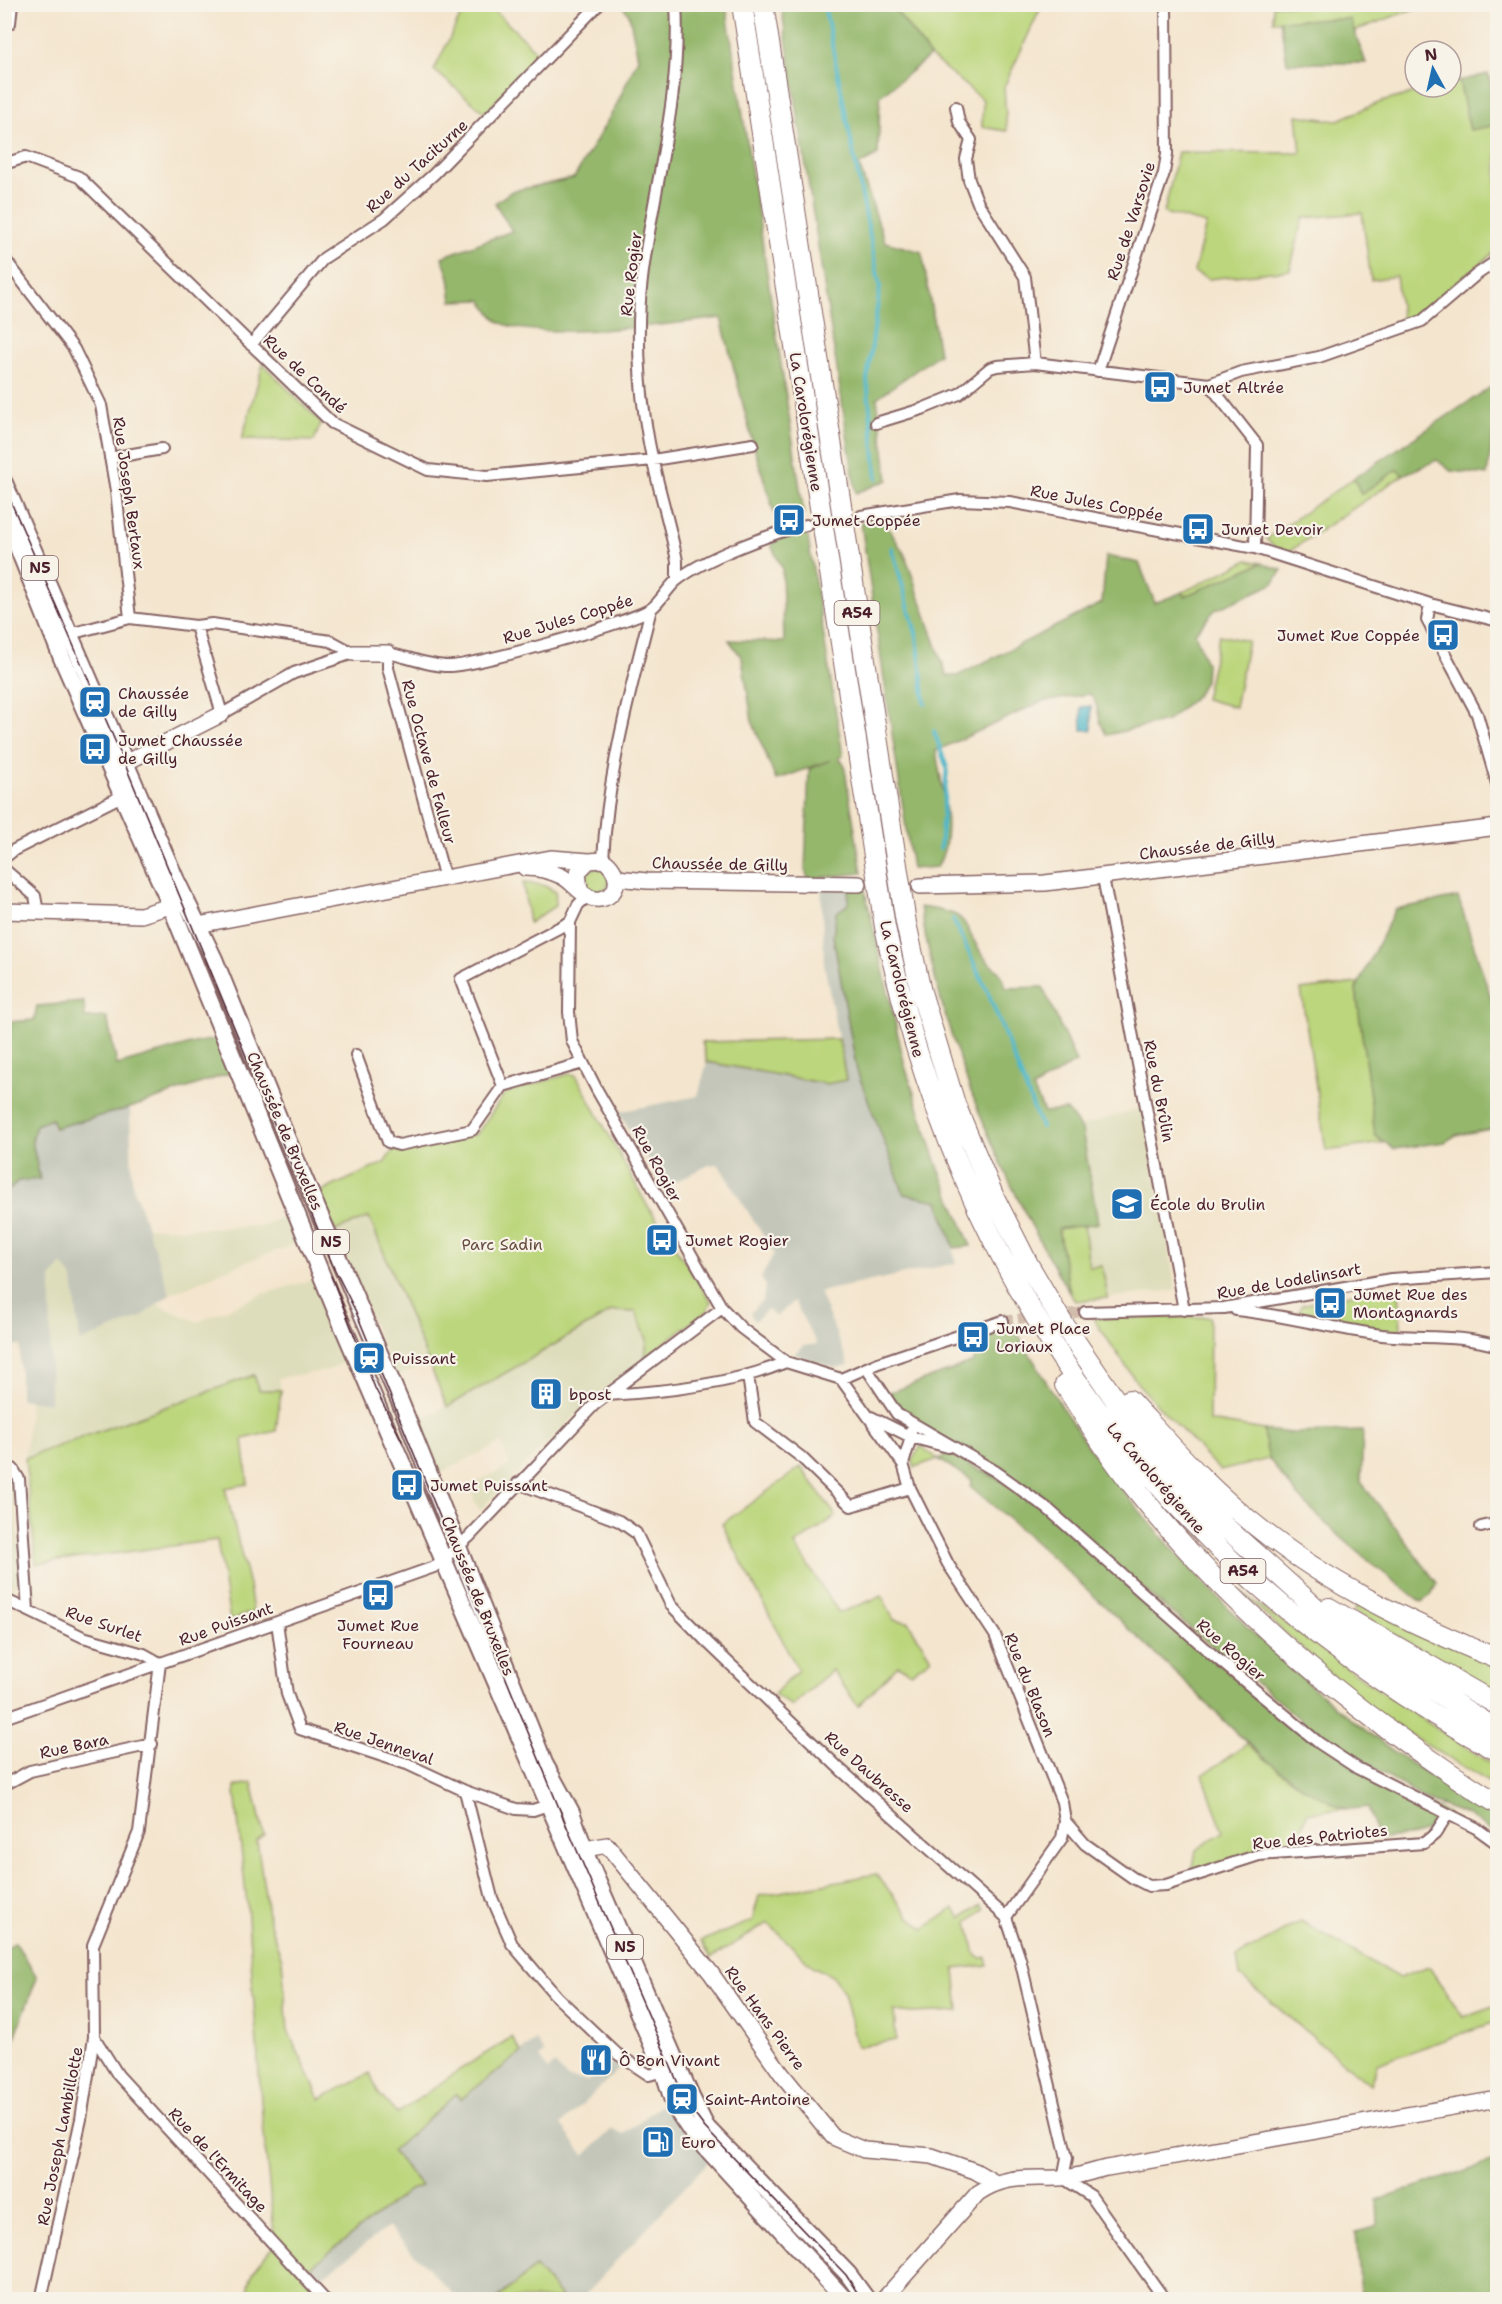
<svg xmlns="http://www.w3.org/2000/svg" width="1502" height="2304" viewBox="0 0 1502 2304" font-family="'Shantell Sans',sans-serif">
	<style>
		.built { fill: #deddbb }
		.industrial { fill: #c3c6b9 }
		.green { fill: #bbd67c; stroke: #827a54; stroke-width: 1.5 }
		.forest { fill: #94b76c; stroke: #6f6b4c; stroke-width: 1.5 }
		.water { fill: #4db7ca; stroke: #4c6b7a; stroke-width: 1.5 }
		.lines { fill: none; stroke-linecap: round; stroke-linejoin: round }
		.stream { stroke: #4db7ca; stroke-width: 4 }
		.street-tunnel { stroke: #d2bdad; stroke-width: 10; stroke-dasharray: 10 5; stroke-linecap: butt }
		.street-casing { stroke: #866464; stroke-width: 14 }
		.secondary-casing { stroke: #866464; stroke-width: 18 }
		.primary-casing { stroke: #866464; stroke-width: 20 }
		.highway-casing { stroke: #866464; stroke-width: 22 }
		.street { stroke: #fff; stroke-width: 10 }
		.secondary { stroke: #fff; stroke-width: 15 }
		.primary { stroke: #fff; stroke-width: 16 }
		.highway { stroke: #fff; stroke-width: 20 }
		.tram { stroke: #4a1f2b; stroke-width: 1.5 }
		.labels { text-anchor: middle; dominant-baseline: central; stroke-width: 4.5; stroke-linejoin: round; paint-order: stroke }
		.shield { fill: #f7f3e8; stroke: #7e5f64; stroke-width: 1.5 }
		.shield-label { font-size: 15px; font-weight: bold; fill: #4a1f2b }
		.street-label { font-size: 16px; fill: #4a1f2b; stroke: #f7f3e8 }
		.poi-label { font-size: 16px; fill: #4a1f2b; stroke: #f7f3e8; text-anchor: start }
		.park-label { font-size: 16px; fill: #664d3f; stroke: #f7f3e8 }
	</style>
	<rect width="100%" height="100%" fill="#f7f3e8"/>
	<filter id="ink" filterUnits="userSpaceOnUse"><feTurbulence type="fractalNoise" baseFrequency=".0167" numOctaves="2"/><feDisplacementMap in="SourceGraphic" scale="12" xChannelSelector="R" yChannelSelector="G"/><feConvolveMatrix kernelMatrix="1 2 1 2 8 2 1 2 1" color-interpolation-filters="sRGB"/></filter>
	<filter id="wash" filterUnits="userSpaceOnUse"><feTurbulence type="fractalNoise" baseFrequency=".008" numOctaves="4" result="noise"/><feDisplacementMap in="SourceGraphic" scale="24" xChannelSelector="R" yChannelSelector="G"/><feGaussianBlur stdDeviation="1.35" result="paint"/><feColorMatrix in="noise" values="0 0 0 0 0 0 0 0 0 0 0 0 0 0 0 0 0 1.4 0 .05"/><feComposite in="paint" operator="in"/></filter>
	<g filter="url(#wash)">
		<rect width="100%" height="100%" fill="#f4e5ce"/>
		<path class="built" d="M1143 1107 1176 1290 1108 1298 1102 1266 1090 1267 1084 1225 1097 1222 1081 1126Z
			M297 1210 308 1239 230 1268 170 1294 147 1227 184 1229 262 1226Z
			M368 1217 429 1364 395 1377 335 1231Z
			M62 1263 73 1279 80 1342 141 1317 156 1304 198 1322 260 1295 315 1279 348 1359 329 1370 278 1378 281 1390H258L253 1376 25 1458 30 1399 50 1403 51 1278Z
			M612 1311 636 1312 647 1340 645 1357 592 1399 480 1510 474 1501 472 1485 510 1465 501 1443 437 1474 414 1424Z
			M4 1472H9L12 1478 22 1578 6 1592Z"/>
		<path class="industrial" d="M821 883 849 884 857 1071 904 1194 938 1201 946 1217 956 1263 819 1292 849 1365 835 1368 794 1354 803 1346 817 1344 794 1302 775 1317 768 1309 755 1321 750 1313 762 1301 766 1286 761 1278 774 1253 718 1164 709 1165 665 1187 618 1112 698 1096 707 1062 827 1084 846 1080 824 964Z
			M130 1108 132 1184 170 1294 141 1317 80 1342 73 1279 62 1264 51 1278 50 1403 20 1399V1346H5V1131L53 1119 52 1129Z
			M536 2040 544 2053 539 2057 548 2070 555 2064 566 2078 588 2081 622 2057 627 2061 561 2125 584 2156 612 2129 623 2135 661 2105 711 2159 581 2299H563L535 2267 497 2299H458L388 2227 319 2279 308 2269 408 2191 421 2186 392 2152 455 2094 460 2098Z"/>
		<path class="green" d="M466 5H489L540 55 485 113 434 70Z
			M892 5H1042L1004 87 1007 131 982 127 983 100 930 56Z
			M1273 5H1424L1354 31 1349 19 1273 21Z
			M1459 81 1470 130 1497 125V251C1467 270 1436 313 1402 322L1396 276 1371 280 1362 213 1303 218 1290 270 1209 279 1194 272 1206 224 1164 213 1178 152 1301 153 1297 115 1336 121 1381 102 1437 87H1451V83Z
			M263 364 321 423 314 441 242 439Z
			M1398 469 1403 475 1284 555 1266 539 1354 478 1361 494Z
			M1248 560 1261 563 1185 596 1183 592Z
			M1219 635 1248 641 1235 707 1205 699Z
			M585 880a12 12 0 1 1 24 0a12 12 0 1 1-24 0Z
			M523 883 543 885 556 892 555 906 529 923Z
			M1358 983 1356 989 1375 1135 1383 1143 1326 1151 1301 990Z
			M839 1039 846 1080 827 1084 707 1062 702 1042Z
			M569 1074 576 1075 647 1205 711 1301 707 1311 645 1357 647 1340 636 1312 612 1311 447 1407 369 1217 335 1231 320 1192 384 1163 394 1149 477 1134 505 1093Z
			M1084 1225 1089 1267 1102 1266 1108 1298 1075 1301 1070 1294 1058 1228Z
			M1399 1288 1401 1331C1382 1331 1312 1323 1299 1312L1301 1305 1364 1291Z
			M1210 1317 1209 1421 1264 1430 1269 1459 1220 1471 1138 1384 1093 1318Z
			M254 1375 259 1390H281L276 1431 243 1439 248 1484 225 1488 249 1585 253 1612 230 1620 217 1540 36 1564 25 1458Z
			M921 1446 938 1459 915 1467 912 1460Z
			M801 1467 836 1516 795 1545 839 1613 882 1596 894 1620 908 1622 931 1658 911 1673 898 1665 858 1706 832 1670 792 1706 774 1694 798 1670 722 1524Z
			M1239 1591 1400 1705 1497 1767V1787L1375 1714Z
			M1360 1603 1497 1663V1694L1354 1611Z
			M1247 1744 1290 1779 1343 1809 1307 1813 1298 1841 1192 1873 1196 1850 1223 1832 1203 1775Z
			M252 1783 264 1835 257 1841 269 1921 282 1960 288 2031 320 2099 370 2073 379 2094 397 2114 459 2070 512 2037 521 2053 461 2099 456 2094 392 2151 421 2186 408 2191 308 2269 274 2233 262 2115 247 1905 235 1791V1786Z
			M876 1874 910 1917 924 1929 954 1908 961 1919 981 1905 984 1909 968 1922 975 1955 980 1958 986 1957 988 1965 955 1969 959 2011 912 2013 894 2011 896 2040 857 2047 844 1992 832 1976 812 1966 768 1923 711 1958 701 1941 752 1921 759 1896Z
			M1301 1921 1399 1978 1429 1967 1463 2017 1497 2005V2021L1377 2064 1370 2085 1240 1976 1237 1957Z
			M275 2245 326 2299H250C244 2277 261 2260 275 2245Z
			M535 2267 563 2299H497Z"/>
		<path class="forest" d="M621 5H726L804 514 776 519 753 444 721 318C680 323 529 343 498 321 492 316 486 306 481 300L452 301 449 277 442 257 512 231 495 203 512 191 574 178 615 108 638 58 629 14Z
			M781 5H892L930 56 880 96 878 155 859 165 885 242 922 252 939 354 877 398 888 480 856 493Z
			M1350 19 1366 63H1287L1280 20Z
			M1488 74 1497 104V125L1470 130 1459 81Z
			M1497 383V432L1493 436 1487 475 1451 471 1437 460 1403 475 1397 470 1361 494 1354 478Z
			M881 516 905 555 947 676H957L1102 603 1106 556 1139 563 1155 603 1183 592 1185 596 1261 563 1282 570 1273 584 1215 610 1195 633 1206 663 1205 681 1197 695 1167 721 1107 735C1096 722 1100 703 1090 694L1041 702 936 751C941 787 957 835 937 867L912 869 861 523Z
			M807 532 843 756 839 758 844 764 862 873 808 879 805 870 809 769 831 760 776 780 752 721 742 658 729 640 784 642 782 568 771 545 784 536Z
			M849 884 864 887 905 1066 937 1164 971 1246 954 1248 938 1201 904 1194 857 1071 833 936 836 913 848 904Z
			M1458 897 1497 1016V1128L1456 1135 1445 1142 1394 1149 1375 1135 1356 989 1395 909Z
			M920 907C977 915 956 919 985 958 997 973 999 966 1006 988L1043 987 1076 1062 1033 1088 1044 1112 1067 1110 1082 1130 1098 1223 1058 1229 1070 1294C998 1174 944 1045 920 907Z
			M84 1002 85 1018 107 1017 117 1065 198 1042 218 1039 230 1073 130 1108 54 1128 52 1119 36 1125 32 1141 40 1179 18 1181 8 1191 5 1189 4 1042H9L10 1022 34 1020 37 1006Z
			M1013 1326C1041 1372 1072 1428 1106 1470 1213 1604 1346 1734 1497 1817V1835L1469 1816 1424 1799 1307 1725 1068 1526 1296 1724 1388 1785 1448 1814C1425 1837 1410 1837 1378 1838L1368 1807C1360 1808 1348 1811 1341 1807 1274 1778 1227 1722 1176 1673 1108 1609 1041 1545 970 1486L972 1480 938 1459 949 1454 1009 1485C977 1464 906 1425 888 1393L974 1362 969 1341Z
			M1264 1430 1293 1433 1363 1431 1361 1482 1437 1583 1431 1595 1421 1602C1372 1564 1305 1513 1271 1461 1265 1453 1265 1439 1264 1430Z
			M15 1942 37 1977 5 2065V1950Z
			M1497 2160V2299H1354L1361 2296 1356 2232 1378 2226 1377 2200Z"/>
		<path class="water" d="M1091 706 1092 730H1082L1081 707Z"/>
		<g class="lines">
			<path class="stream" d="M824 4 880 287 867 380 877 478
				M892 548 917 637 925 704
				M934 731 947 768 940 848
				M953 919 989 995 1041 1127"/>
		</g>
	</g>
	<g filter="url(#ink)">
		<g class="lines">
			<path class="street-tunnel" d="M1054 1315 1085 1312
				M1003 1321 1039 1316"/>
			<g class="street-casing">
				<path id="street" d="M676 4C682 97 653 188 642 279 636 329 639 387 648 437 655 479 669 519 677 561V580
					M4 26 10 23 12 4
					M956 107 959 122 971 140 966 159 969 180 978 203 1025 277 1035 363
					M4 164 26 157 79 177 332 423 428 470 487 476 653 460 753 444
					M4 258 74 349 101 405 116 491 130 618
					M251 345 324 258 384 219 434 174 599 4
					M1098 371 1164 173 1167 154 1166 4
					M1209 384 1257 445 1255 548
					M876 423 922 409 959 394 990 368 997 366 1035 363 1209 384 1241 372 1319 357 1422 321 1476 275 1498 260
					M110 458 162 449
					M861 516 960 500 1010 502 1255 548 1430 604 1498 621
					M1430 604 1427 620 1477 714 1498 787
					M196 626 222 714 294 673 353 653
					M70 634 130 618 196 626 212 624 331 641 353 653
					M4 858 14 850 122 796
					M603 860C607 776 630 691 651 609
					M4 869 35 896 38 912
					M1103 877 1184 1310
					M445 879 388 668V653C407 657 432 667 451 666 477 665 634 622 652 608 661 601 667 589 676 581 702 559 772 533 806 525
					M587 896 578 905 570 922 569 1012 572 1041 597 1090 722 1308 741 1328 786 1362 841 1379 878 1363 1003 1321
					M356 1055 388 1142 399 1145 472 1130 503 1086 583 1063
					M503 1086 461 979 570 922
					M1236 1310C1285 1315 1333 1329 1382 1335 1422 1339 1459 1334 1498 1346
					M1085 1312 1224 1308 1391 1279 1498 1272
					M867 1369 897 1414 995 1471 1048 1509 1214 1656 1319 1743 1357 1768 1476 1828 1498 1844
					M748 1376 755 1422 801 1457 851 1506 910 1488
					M841 1379 903 1464 910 1488 948 1564 995 1635 1062 1802 1065 1821 1062 1838 1006 1917
					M607 1395C662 1392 735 1384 786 1362
					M871 1417 911 1437 948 1447
					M903 1464 911 1437V1430
					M4 1466 13 1469 19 1479 28 1610
					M518 1483 619 1521 636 1533 671 1605 707 1642 841 1770 1006 1917 1020 1959 1067 2158 1063 2178 1091 2196 1165 2300
					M1481 1527 1498 1523
					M4 1599 83 1637 144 1654 160 1663
					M277 1622 287 1694 300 1729 407 1764 465 1791 516 1809 533 1810 554 1803
					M4 1718 434 1567 469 1537 594 1405 722 1308
					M4 1785 30 1771 152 1744
					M465 1791 492 1898 512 1944 557 1997 616 2053 649 2075 668 2070
					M1065 1821 1085 1844 1133 1878 1149 1886 1166 1885 1259 1855 1424 1843 1435 1834 1448 1814
					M94 2037 118 2075 325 2300
					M41 2300 81 2119 94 2037 93 1945 139 1832 160 1663"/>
			</g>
			<g class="secondary-casing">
				<path id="secondary" d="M353 653H388
					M115 768 222 714
					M525 868C537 868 550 871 561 876 574 882 585 902 601 899 623 894 619 869 603 860L589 861 578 872 580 890
					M617 878 647 881 859 884
					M920 886 1045 883 1498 827
					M4 911 141 915 183 902
					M198 925 551 858 589 861
					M574 1851 607 1845 711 1973 781 2073 833 2137 864 2150 932 2156 975 2171 994 2182
					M883 2300 978 2193C1006 2174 1029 2179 1060 2178 1075 2178 1092 2171 1107 2168L1498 2099"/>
			</g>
			<g class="primary-casing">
				<path id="primary" d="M4 483 175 878 214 959 287 1139 401 1404 544 1763 571 1812 588 1860 691 2097 706 2127 848 2274 867 2300
					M4 512 62 658 171 906 335 1308 664 2072 675 2107 691 2131 845 2300"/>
			</g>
			<g class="highway-casing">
				<path id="highway" d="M742 4 885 927C962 1291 1169 1574 1498 1751
					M763 4 906 923 921 992 955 1104 993 1195 1028 1264 1062 1322 1116 1401 1155 1454 1222 1524 1336 1626 1368 1650 1498 1730
					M1065 1385C1088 1422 1111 1459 1139 1493 1239 1618 1362 1719 1498 1804
					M1129 1400C1169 1443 1208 1489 1255 1525 1327 1584 1412 1624 1498 1659
					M1329 1608 1498 1705"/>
			</g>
			<use href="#street" class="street"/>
			<use href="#secondary" class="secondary"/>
			<use href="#primary" class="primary"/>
			<use href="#highway" class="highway"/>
			<path class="tram" d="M4 486 119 750 334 1268 356 1312 566 1825 687 2104 705 2128 846 2275 862 2300
				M331 1276 375 1388 402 1441"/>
		</g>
	</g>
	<defs>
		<g id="bus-square" transform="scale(1.725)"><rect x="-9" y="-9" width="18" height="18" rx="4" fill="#1f6fb2" stroke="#f7f3e8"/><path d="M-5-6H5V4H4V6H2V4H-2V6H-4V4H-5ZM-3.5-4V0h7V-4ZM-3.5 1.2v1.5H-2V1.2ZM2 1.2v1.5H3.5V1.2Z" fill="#fff"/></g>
		<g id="station-square" transform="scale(1.725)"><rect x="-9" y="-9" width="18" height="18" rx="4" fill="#1f6fb2" stroke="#f7f3e8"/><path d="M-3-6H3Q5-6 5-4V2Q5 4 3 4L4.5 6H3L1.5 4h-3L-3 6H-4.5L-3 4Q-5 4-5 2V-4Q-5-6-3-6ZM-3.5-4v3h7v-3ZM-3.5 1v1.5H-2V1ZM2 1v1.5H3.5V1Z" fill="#fff"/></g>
		<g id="school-square" transform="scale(1.725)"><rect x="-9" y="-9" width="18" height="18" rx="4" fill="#1f6fb2" stroke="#f7f3e8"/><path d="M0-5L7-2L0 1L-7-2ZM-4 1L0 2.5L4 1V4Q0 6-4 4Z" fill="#fff"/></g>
		<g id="building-square" transform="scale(1.725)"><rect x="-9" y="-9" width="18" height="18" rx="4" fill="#1f6fb2" stroke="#f7f3e8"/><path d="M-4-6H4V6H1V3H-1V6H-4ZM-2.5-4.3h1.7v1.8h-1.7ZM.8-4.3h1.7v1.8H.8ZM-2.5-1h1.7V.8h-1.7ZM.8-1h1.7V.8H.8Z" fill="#fff"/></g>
		<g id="restaurant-square" transform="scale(1.725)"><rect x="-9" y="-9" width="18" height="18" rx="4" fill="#1f6fb2" stroke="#f7f3e8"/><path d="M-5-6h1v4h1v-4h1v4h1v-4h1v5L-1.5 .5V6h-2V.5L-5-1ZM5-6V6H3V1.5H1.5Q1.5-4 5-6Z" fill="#fff"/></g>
		<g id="fuel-square" transform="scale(1.725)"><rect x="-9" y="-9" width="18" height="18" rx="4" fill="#1f6fb2" stroke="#f7f3e8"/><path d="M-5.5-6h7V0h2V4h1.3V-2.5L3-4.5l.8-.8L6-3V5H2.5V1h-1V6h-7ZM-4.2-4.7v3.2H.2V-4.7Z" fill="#fff"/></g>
	</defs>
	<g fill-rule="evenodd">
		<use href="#bus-square" x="1160" y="387"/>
		<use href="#bus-square" x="789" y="520"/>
		<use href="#bus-square" x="1198" y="529"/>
		<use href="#bus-square" x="1443" y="635"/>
		<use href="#station-square" x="95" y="702"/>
		<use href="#bus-square" x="95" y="749"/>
		<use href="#school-square" x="1127" y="1204"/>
		<use href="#bus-square" x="662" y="1240"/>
		<use href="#bus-square" x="1330" y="1303"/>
		<use href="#bus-square" x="973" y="1337"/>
		<use href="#station-square" x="369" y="1358"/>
		<use href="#building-square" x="546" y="1394"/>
		<use href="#bus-square" x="407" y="1485"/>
		<use href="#bus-square" x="378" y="1595"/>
		<use href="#restaurant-square" x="596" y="2060"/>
		<use href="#station-square" x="682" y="2099"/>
		<use href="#fuel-square" x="658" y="2142"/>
	</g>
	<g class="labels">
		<g class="shield">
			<rect x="22" y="556" width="36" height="24" rx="4.5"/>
			<rect x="834.5" y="601" width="45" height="24" rx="4.5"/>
			<rect x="313" y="1230" width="36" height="24" rx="4.5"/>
			<rect x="1220.5" y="1559" width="45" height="24" rx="4.5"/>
			<rect x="607" y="1935" width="36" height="24" rx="4.5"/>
		</g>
		<g class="shield-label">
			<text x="40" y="568">N5</text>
			<text x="857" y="613">A54</text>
			<text x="331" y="1242">N5</text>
			<text x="1243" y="1571">A54</text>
			<text x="625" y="1947">N5</text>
		</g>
		<g class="street-label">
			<text transform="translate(417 166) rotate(-42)">Rue du Taciturne</text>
			<text transform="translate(1131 221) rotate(-72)">Rue de Varsovie</text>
			<text transform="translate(631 274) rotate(-83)">Rue Rogier</text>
			<text transform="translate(305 374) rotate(43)">Rue de Condé</text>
			<text transform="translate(806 422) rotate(81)">La Carolorégienne</text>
			<text transform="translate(129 493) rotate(82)">Rue Joseph Bertaux</text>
			<text transform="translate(1097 503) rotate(11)">Rue Jules Coppée</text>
			<text transform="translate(568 619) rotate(-17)">Rue Jules Coppée</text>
			<text transform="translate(429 762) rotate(75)">Rue Octave de Falleur</text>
			<text transform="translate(1207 846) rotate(-7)">Chaussée de Gilly</text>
			<text transform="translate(720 864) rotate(1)">Chaussée de Gilly</text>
			<text transform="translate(902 989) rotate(76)">La Carolorégienne</text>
			<text transform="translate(1159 1091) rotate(79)">Rue du Brûlin</text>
			<text transform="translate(285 1131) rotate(67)">Chaussée de Bruxelles</text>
			<text transform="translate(657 1164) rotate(61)">Rue Rogier</text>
			<text transform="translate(1289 1281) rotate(-10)">Rue de Lodelinsart</text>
			<text transform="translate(1156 1478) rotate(49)">La Carolorégienne</text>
			<text transform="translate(478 1596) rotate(68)">Chaussée de Bruxelles</text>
			<text transform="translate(104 1624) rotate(19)">Rue Surlet</text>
			<text transform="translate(226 1624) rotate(-20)">Rue Puissant</text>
			<text transform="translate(1231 1650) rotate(41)">Rue Rogier</text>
			<text transform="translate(1030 1685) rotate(68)">Rue du Blason</text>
			<text transform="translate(384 1743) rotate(19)">Rue Jenneval</text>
			<text transform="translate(74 1746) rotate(-12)">Rue Bara</text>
			<text transform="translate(869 1772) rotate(42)">Rue Daubresse</text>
			<text transform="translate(1320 1837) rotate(-6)">Rue des Patriotes</text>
			<text transform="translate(765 2018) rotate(54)">Rue Hans Pierre</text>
			<text transform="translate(60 2136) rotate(-79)">Rue Joseph Lambillotte</text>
			<text transform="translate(218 2160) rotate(47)">Rue de l'Ermitage</text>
		</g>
		<g class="poi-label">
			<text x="1183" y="387">Jumet Altrée</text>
			<text x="812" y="520">Jumet Coppée</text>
			<text x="1221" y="529">Jumet Devoir</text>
			<text x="1420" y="635" text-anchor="end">Jumet Rue Coppée</text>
			<text x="118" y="693">Chaussée<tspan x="118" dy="18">de Gilly</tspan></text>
			<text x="118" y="740">Jumet Chaussée<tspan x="118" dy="18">de Gilly</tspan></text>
			<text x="1150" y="1204">École du Brulin</text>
			<text x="685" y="1240">Jumet Rogier</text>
			<text x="1353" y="1294">Jumet Rue des<tspan x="1353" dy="18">Montagnards</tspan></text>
			<text x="996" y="1328">Jumet Place<tspan x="996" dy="18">Loriaux</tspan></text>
			<text x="392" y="1358">Puissant</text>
			<text x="569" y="1394">bpost</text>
			<text x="430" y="1485">Jumet Puissant</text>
			<text x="378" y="1625" text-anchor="middle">Jumet Rue<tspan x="378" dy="18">Fourneau</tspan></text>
			<text x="619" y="2060">Ô Bon Vivant</text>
			<text x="705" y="2099">Saint-Antoine</text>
			<text x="681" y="2142">Euro</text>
		</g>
		<g class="park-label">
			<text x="502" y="1244">Parc Sadin</text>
		</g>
	</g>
	<rect width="1502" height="2304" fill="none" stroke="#f7f3e8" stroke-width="24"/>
	<g transform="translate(1433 69) rotate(352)"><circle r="28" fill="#f7f3e8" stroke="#b29e9c" stroke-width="1.5"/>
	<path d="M0-4.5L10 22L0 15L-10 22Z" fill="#1f6fb2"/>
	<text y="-9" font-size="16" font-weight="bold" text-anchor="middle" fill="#4a1f2b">N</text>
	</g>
</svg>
